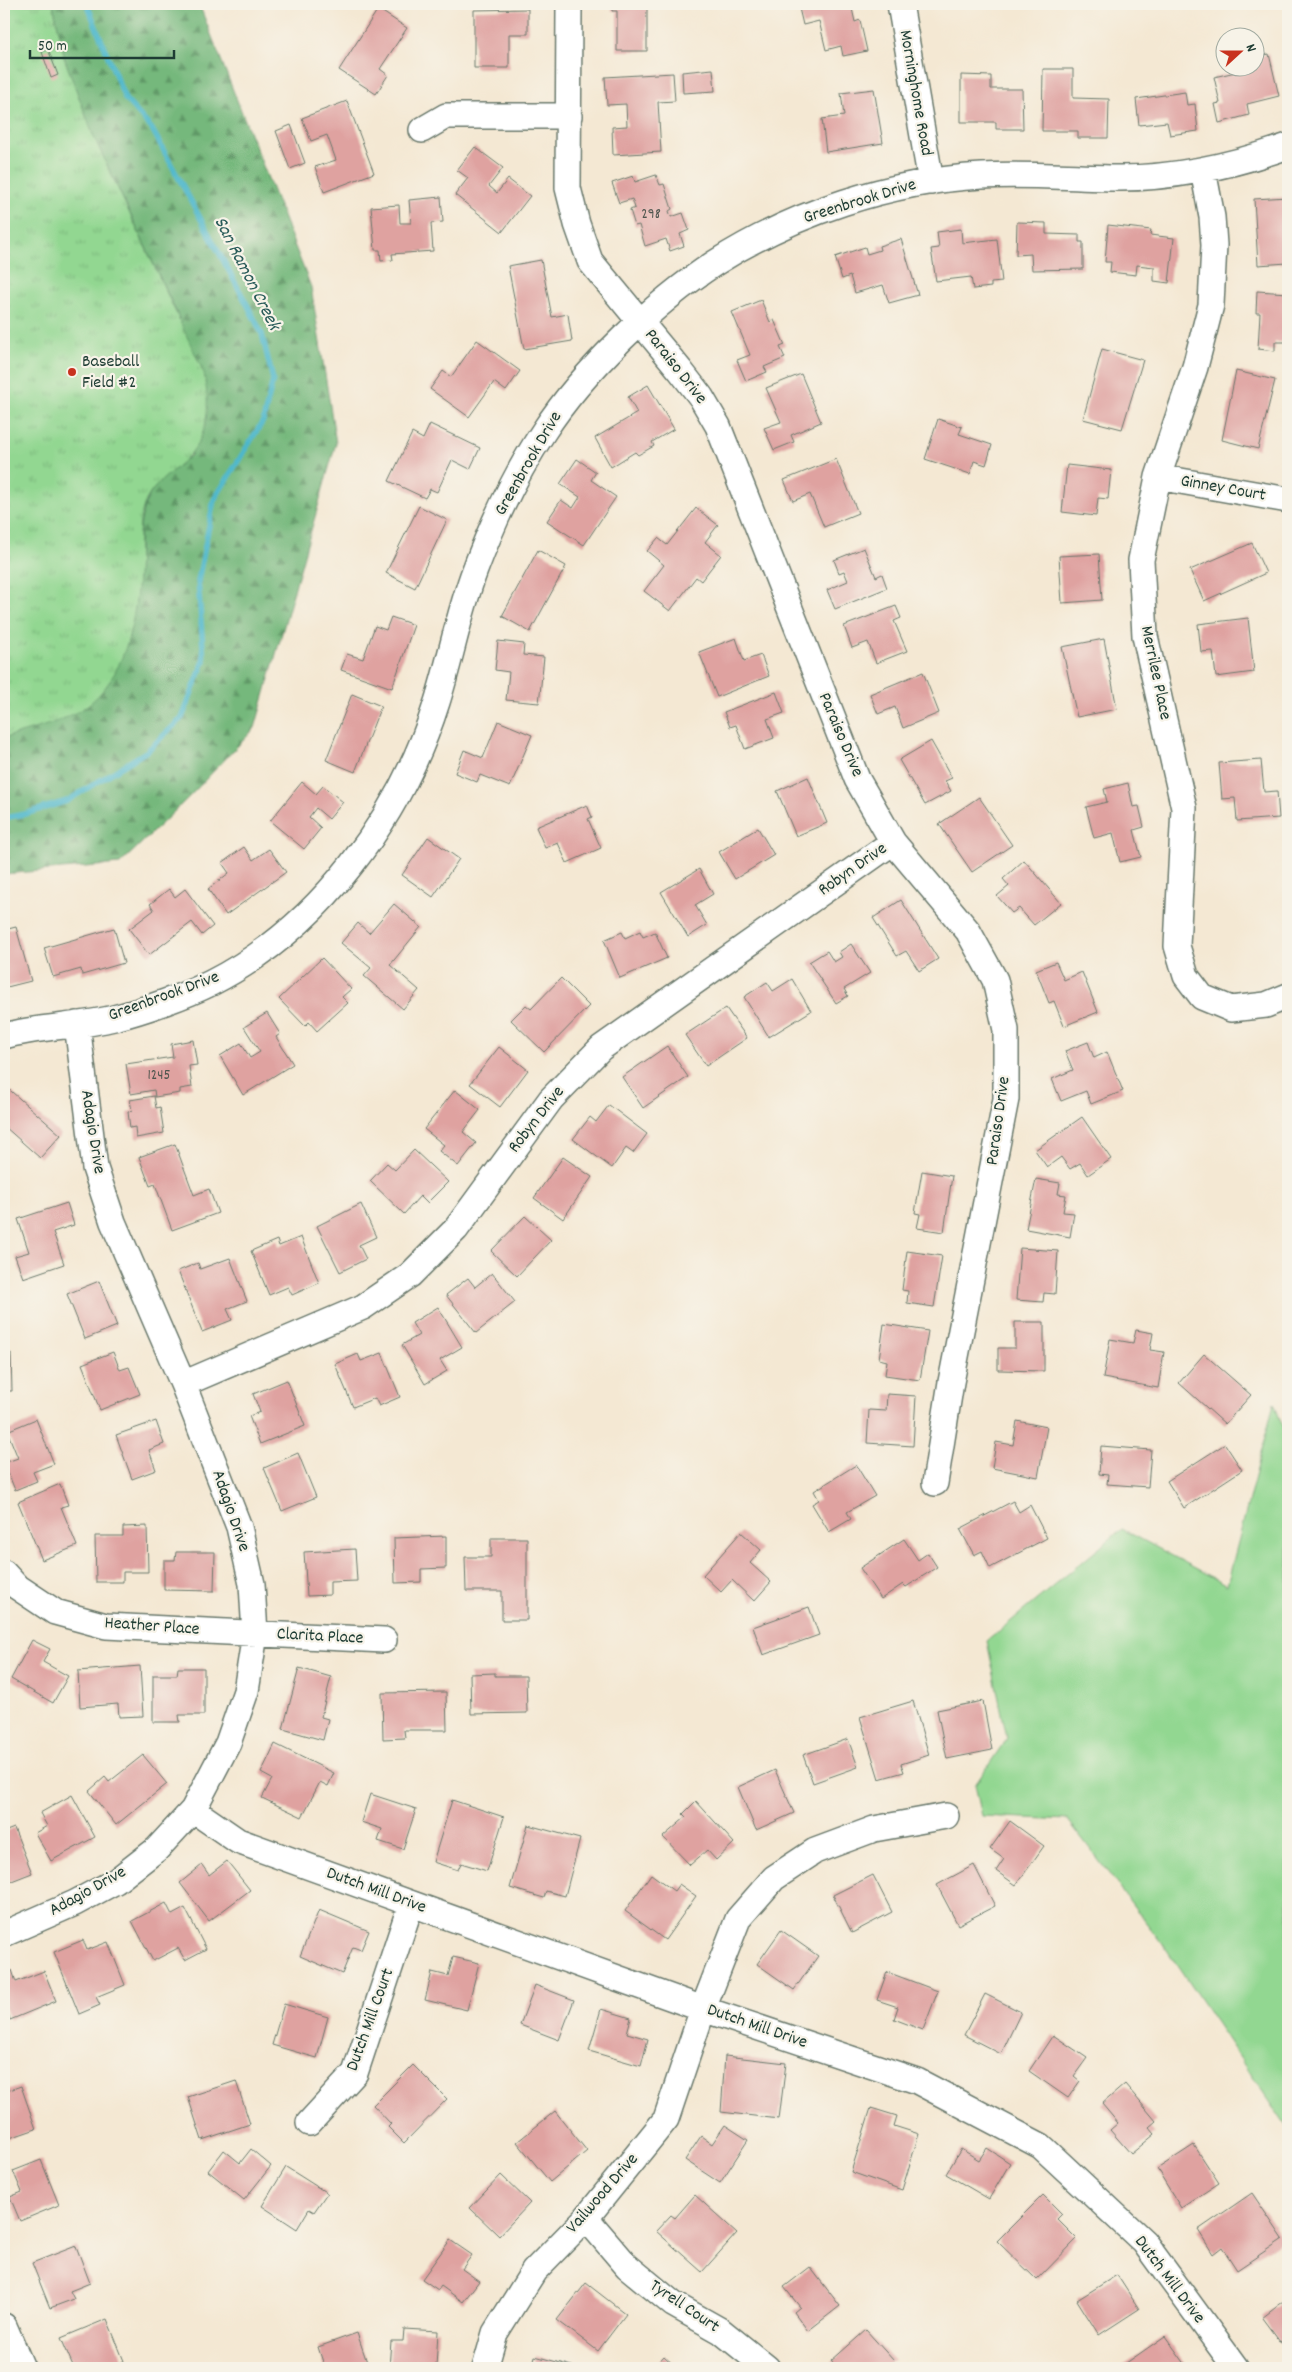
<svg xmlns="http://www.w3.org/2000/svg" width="1292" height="2372" viewBox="0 0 1292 2372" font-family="Dekko,sans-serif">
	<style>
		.green { fill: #92d791; stroke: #588a62 }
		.forest { fill: url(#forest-firs); stroke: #4a7a58 }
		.park { fill: url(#park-tufts); stroke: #588a62 }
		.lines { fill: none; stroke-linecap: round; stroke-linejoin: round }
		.stream { stroke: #4db7cb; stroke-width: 5.5 }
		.building { fill: #dfa2a0 }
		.minor-casing { stroke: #6a796c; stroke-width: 28 }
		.minor { stroke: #fff; stroke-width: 25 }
		.poi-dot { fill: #c8321e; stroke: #f7f3e8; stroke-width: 2 }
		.labels { text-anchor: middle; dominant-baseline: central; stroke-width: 4.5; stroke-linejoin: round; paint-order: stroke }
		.number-label { font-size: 15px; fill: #4f564f }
		.street-label { font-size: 18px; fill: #1f3d34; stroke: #f7f3e8 }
		.poi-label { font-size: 18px; fill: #1f3d34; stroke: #f7f3e8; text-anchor: start }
		.water-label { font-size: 19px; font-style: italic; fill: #2a5c5a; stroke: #f7f3e8 }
	</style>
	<defs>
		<pattern id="forest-firs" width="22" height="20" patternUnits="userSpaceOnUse" patternTransform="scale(1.25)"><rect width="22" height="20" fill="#75b87b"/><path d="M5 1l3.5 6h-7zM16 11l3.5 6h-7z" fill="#5f9766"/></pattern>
		<pattern id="park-tufts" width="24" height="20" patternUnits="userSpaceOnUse" patternTransform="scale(1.25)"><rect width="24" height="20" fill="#92d791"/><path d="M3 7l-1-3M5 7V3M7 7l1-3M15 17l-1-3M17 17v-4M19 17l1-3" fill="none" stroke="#7db97e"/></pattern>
	</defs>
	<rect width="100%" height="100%" fill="#f7f3e8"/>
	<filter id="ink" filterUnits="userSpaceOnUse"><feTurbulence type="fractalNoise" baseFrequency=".02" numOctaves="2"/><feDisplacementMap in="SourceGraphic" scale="10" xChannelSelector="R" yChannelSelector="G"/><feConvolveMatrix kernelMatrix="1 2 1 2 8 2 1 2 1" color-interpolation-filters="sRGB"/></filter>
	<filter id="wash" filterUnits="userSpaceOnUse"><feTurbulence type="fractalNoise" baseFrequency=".0096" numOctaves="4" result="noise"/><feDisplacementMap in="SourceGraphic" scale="20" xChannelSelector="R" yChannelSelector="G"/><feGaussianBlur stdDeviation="1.12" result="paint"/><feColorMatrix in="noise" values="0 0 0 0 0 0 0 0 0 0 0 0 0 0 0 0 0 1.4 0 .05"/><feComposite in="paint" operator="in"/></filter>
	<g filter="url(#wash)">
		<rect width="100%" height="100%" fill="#f4e8d3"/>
		<path class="green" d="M1274 1403 1288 1441V2129L1167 1950 1068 1820 982 1816 975 1785 1007 1738 987 1641 1122 1529 1227 1585Z"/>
		<path class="forest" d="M53 4H199L311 287 336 443 255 728 187 799 120 864 4 874V738L51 723 86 707 129 637 138 578 140 526 144 506 151 492 161 480 191 455 179 318 93 135 65 60Z"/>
		<path class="park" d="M4 4H53L65 60 93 135 204 373C211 413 209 441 176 468 163 479 150 489 144 505 136 527 140 554 138 577 135 622 125 679 85 707 64 722 29 730 4 738Z"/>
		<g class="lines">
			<path class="stream" d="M4 818 25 814 67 801 147 751 182 718 204 661 198 581 214 500 263 421 273 380 262 334 249 308 152 129 125 99 87 4"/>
		</g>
		<g id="blocks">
			<path class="building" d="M612 4H647V51H617V11H612Z
				M798 4H851L855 22 860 20 867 51 843 56 841 46 826 50 819 21 803 25Z
				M378 9 407 28 380 69 388 75 376 94 339 70Z
				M528 9V34H509V68H474V10Z
				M48 49 58 75 51 78 42 52Z
				M1269 54 1279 96 1247 104 1249 115 1219 123 1215 104 1220 103 1214 77 1257 67 1255 57Z
				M713 69 715 91 683 93 682 72Z
				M1043 69H1073V98L1109 99 1108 138H1078V131H1042Z
				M673 73 675 101 658 102 661 152 613 155 612 127 627 126 626 104 607 105 605 77Z
				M961 75 991 76V89H1022L1023 129H996V122H961Z
				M874 89 883 143 826 152 822 119 844 116 841 93Z
				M1185 92 1187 105 1195 104 1198 131 1170 135 1167 122 1139 125 1136 99Z
				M347 101 374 173 324 192 315 167 336 160 327 135 311 141 302 118Z
				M291 125 305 163 290 169 276 131Z
				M475 147 503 168 489 186 497 193 508 179 530 196 502 232 455 195 468 178 457 170Z
				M656 175 660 185 664 184 672 209 669 211 671 217 683 213 689 230 680 234 684 246 670 251 666 239 645 246 639 225 635 226 630 210 635 208 632 199 619 203 612 183 633 176 635 182Z
				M441 197 443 222 431 223 433 251 392 254 393 260 381 261 380 250H375L371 207 399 205 400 223H411L409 200Z
				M1288 197V263L1258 265 1254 199Z
				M1017 222 1046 223V234L1079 235V242H1083V269L1032 270 1031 254 1016 255Z
				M1108 225 1151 230 1150 235 1174 238 1169 283 1154 281V267L1137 265 1136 275 1110 272 1111 262H1105Z
				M961 229 962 243 997 239 1002 282 991 283V287L973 289 971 277 936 281 931 249 939 248 937 232Z
				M901 239 918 295 889 303 883 285 855 293 850 276 842 279 835 257 865 247 867 254 880 250 879 246Z
				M541 260 552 317 568 314 572 341 524 349 508 266Z
				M1257 291 1288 293V342H1275V351L1258 349 1260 313H1256Z
				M761 300 770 322 774 320 785 345 780 347 785 358 764 367 767 372 746 381 737 360 750 355 732 312Z
				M477 340 520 371 506 391 494 382 469 417 430 389 443 371 451 377Z
				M1102 349 1143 360 1122 429 1083 419Z
				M1236 371 1275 380 1258 449 1222 440Z
				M801 374 821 422 791 435 794 442 774 450 764 428 781 422 766 388Z
				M648 385 674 429 652 442 654 446 638 455 635 452 611 467 595 438 637 413 628 397Z
				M938 419 962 427 959 434 992 445 986 465 974 461 970 474 925 459Z
				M430 424 480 448 470 469 452 460 437 492 430 489 425 498 389 481 412 433 423 439Z
				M577 459 596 472 591 480 616 497 584 545 547 521 561 500 573 508 580 497 560 484Z
				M836 459 858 513 824 527 810 494 793 501 784 480Z
				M1067 465 1111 470 1108 499 1098 498 1096 516 1062 512Z
				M419 506 447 520 415 588 386 573Z
				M696 508 718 525 705 542 721 555 701 581 696 577 670 611 644 591 664 565 647 551 658 538 667 545Z
				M1252 543 1266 573 1204 601 1190 570Z
				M864 548 876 577 882 574 887 588 835 609 827 590 848 581 844 571 839 573 834 560Z
				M538 550 566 566 530 632 502 616Z
				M1099 554 1102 600 1062 603 1059 556Z
				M896 606 901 618 894 621 907 651 876 663 868 642 852 648 844 626Z
				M391 617 414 625 392 688 341 670 347 654 363 659 375 626 386 630Z
				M1248 618 1254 672 1216 677 1213 651 1201 652 1198 624Z
				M736 638 744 661 761 655 769 676 717 697 699 652Z
				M1104 639 1117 709 1077 717 1062 647Z
				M498 641 524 644 523 655 544 657 539 703 506 700 509 672 495 670Z
				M923 672 939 713 903 728 895 707 878 714 870 694Z
				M776 692 784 713 767 719 774 738 745 749 736 725 730 727 724 712Z
				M352 694 381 706 355 772 326 760Z
				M498 721 532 735 510 787 480 775 477 782 455 773 464 750 483 758Z
				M931 741 952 778 945 781 951 791 925 805 899 760Z
				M1261 760 1264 792 1277 791 1279 818 1237 821 1235 798 1222 799 1219 763Z
				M808 777 827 823 796 836 777 791Z
				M302 782 316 794 323 786 343 802 329 819 316 808 309 817 321 828 304 849 270 821Z
				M1128 783 1133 807 1139 806 1144 827 1134 830 1141 857 1120 862 1113 833 1094 838 1086 807 1107 802 1104 789Z
				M979 797 1012 845 972 872 939 824Z
				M587 805 592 817 588 819 601 848 567 863 558 843 545 848 536 827Z
				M758 828 774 855 735 879 719 852Z
				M428 837 459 859 433 897 402 875Z
				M244 847 253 860 269 849 286 872 226 915 208 889 229 873 222 863Z
				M1024 860 1061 903 1034 925 1019 908 1012 913 997 896 1009 886 1003 879Z
				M699 869 713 894 695 905 707 925 688 937 661 892Z
				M169 889 175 897 185 889 213 926 202 935 192 922 149 955 129 929 154 910 150 904Z
				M901 900 938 959 919 971 906 951 897 956 873 918Z
				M394 904 421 927 390 965 419 990 403 1009 364 976 371 968 341 943 358 923 369 933Z
				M16 927 31 981 7 987 4 976V930Z
				M114 928 124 963 82 975 81 969 53 977 44 948Z
				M640 931 643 937 655 932 667 958 620 978 604 940 622 932 625 938Z
				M851 944 870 973 844 989 848 996 836 1003 809 962 827 951 834 962 842 957 839 952Z
				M322 958 351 989 342 997 348 1003 317 1031 309 1022 305 1026 279 999Z
				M1056 962 1064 980 1082 972 1098 1012 1064 1026 1054 1001 1049 1003 1036 970Z
				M561 978 589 1006 544 1052 511 1020 526 1005 531 1009Z
				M792 979 811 1011 769 1037 744 997 767 982 773 991Z
				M726 1008 747 1038 706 1066 685 1035Z
				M267 1013 280 1034 276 1037 293 1064 243 1095 220 1056 241 1043 250 1058 260 1052 244 1027Z
				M193 1040 197 1065 189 1066 192 1087 180 1089V1093L155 1097 154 1090 131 1094 126 1064 173 1057 171 1044Z
				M1088 1042 1094 1058 1107 1052 1123 1091 1091 1104 1086 1091 1061 1101 1052 1079 1073 1070 1065 1051Z
				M667 1046 688 1077 643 1108 622 1077Z
				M499 1047 528 1070 500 1107 470 1084Z
				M4 1085 61 1135 40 1158 4 1126Z
				M455 1090 480 1110 463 1132 476 1143 458 1166 439 1151 444 1145 424 1129Z
				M154 1096 156 1108 160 1107 164 1133 136 1138 135 1127 130 1128 128 1112 132 1111 130 1100Z
				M609 1105 647 1134 633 1153 626 1148 612 1168 573 1139 590 1117 596 1122Z
				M1082 1117 1111 1159 1088 1175 1080 1163 1070 1169 1061 1157 1047 1167 1035 1150Z
				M175 1144 194 1195 209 1189 218 1213 172 1230 155 1184 150 1186 139 1157Z
				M414 1150 448 1182 427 1203 420 1196 404 1214 370 1181 387 1163 395 1170Z
				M563 1157 592 1177 563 1219 534 1198Z
				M922 1171 952 1176 944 1232 917 1228 920 1214 915 1213Z
				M1036 1179 1060 1183 1058 1194 1066 1195 1063 1212 1074 1213 1070 1237 1026 1229Z
				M67 1203 74 1225 53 1232 64 1264 23 1278 15 1256 29 1252 18 1219Z
				M361 1204 376 1237 359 1245 366 1259 340 1272 317 1226Z
				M525 1216 551 1240 517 1276 491 1251Z
				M301 1237 319 1283 292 1295 288 1287 269 1295 251 1251 277 1240 279 1246Z
				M1020 1248 1058 1251 1055 1294 1044 1293 1043 1302 1016 1300Z
				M907 1251 942 1256 934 1307 907 1303 908 1291 902 1290Z
				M230 1258 247 1301 227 1309 232 1320 202 1332 178 1271 198 1263 200 1269Z
				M492 1273 515 1302 476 1333 446 1295 468 1278 475 1287Z
				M99 1281 117 1326 85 1339 67 1294Z
				M438 1307 462 1347 440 1360 447 1371 425 1384 402 1345 419 1335 412 1323Z
				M1015 1322H1044V1371L998 1370V1348H1015Z
				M884 1324 928 1331 920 1380 885 1375 887 1361 879 1359Z
				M1136 1330 1153 1333 1150 1350 1164 1352 1158 1388 1103 1378 1110 1339 1133 1343Z
				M113 1352 120 1370 129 1367 140 1394 100 1410 82 1364Z
				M4 1353H11L12 1391H4Z
				M382 1353 400 1397 379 1406 375 1398 353 1407 335 1364 358 1354 361 1361Z
				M1204 1354 1251 1395 1225 1424 1179 1383Z
				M287 1380 305 1426 260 1444 249 1416 260 1412 253 1394Z
				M887 1394 916 1396 913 1446 867 1443 869 1410 886 1411Z
				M36 1419 54 1464 33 1472 37 1481 15 1490 4 1463 18 1458 7 1431Z
				M156 1421 164 1444 149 1450 156 1470 132 1479 116 1435Z
				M1017 1421 1047 1427 1038 1477 992 1468 996 1442 1013 1445Z
				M1225 1444 1242 1470 1184 1508 1167 1481Z
				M1101 1446 1151 1450 1148 1487 1107 1484 1108 1475 1099 1474Z
				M298 1453 316 1497 282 1511 264 1468Z
				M856 1465 875 1496 847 1512 851 1519 829 1532 812 1504 819 1500 814 1491Z
				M60 1484 68 1505 61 1507 77 1546 42 1560 18 1502Z
				M1013 1501 1019 1512 1030 1505 1047 1538 990 1568 982 1551 974 1555 960 1529Z
				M147 1526 148 1572H123V1582H96L95 1536H123V1527Z
				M741 1532 761 1550 750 1563 771 1582 754 1601 732 1580 721 1592 703 1575Z
				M446 1536V1568L421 1569V1582L395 1583 394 1538Z
				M491 1538H527V1620H502V1591H466L465 1557H491Z
				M904 1539 918 1560 928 1553 937 1567 906 1587 903 1584 881 1599 860 1568Z
				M355 1549 357 1581 330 1582V1595L307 1596 304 1552Z
				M176 1552H215L214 1591 164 1590V1560H175Z
				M809 1607 819 1635 763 1655 753 1627Z
				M32 1640 50 1649 43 1662 68 1676 53 1703 11 1679Z
				M140 1666 143 1716 119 1717 118 1704 80 1707 78 1671Z
				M178 1668H204V1715H179L180 1722H153V1675H177Z
				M299 1668 331 1677 321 1717 328 1719 323 1740 283 1729Z
				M495 1673V1676H526L527 1713 471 1714 470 1674Z
				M446 1692 447 1730H404L405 1738 383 1739 382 1693Z
				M913 1701 929 1755 901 1764 904 1772 879 1779 860 1717Z
				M983 1701 992 1750 947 1759 937 1710Z
				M848 1739 858 1767 813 1783 803 1755Z
				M275 1744 334 1773 328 1786 320 1782 302 1817 262 1798 272 1779 261 1773Z
				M143 1755 167 1784 116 1825 89 1791 105 1777 109 1782Z
				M775 1770 794 1813 756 1830 738 1787Z
				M370 1794 416 1809 403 1849 378 1841 382 1829 361 1822Z
				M72 1795 95 1837 51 1861 35 1833 47 1826 40 1813Z
				M452 1800 504 1817 487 1871 461 1863 458 1870 433 1862Z
				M696 1801 734 1843 716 1860 707 1850 690 1865 663 1837 686 1817 683 1814Z
				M1010 1821 1044 1846 1016 1885 996 1871 1004 1859 990 1849Z
				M528 1825 580 1839 565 1896 546 1891 544 1898 510 1888Z
				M14 1828 32 1873 4 1884V1832Z
				M227 1861 250 1890 209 1921 180 1883 202 1865 209 1875Z
				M974 1865 995 1906 958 1925 937 1885Z
				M651 1874 674 1891 679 1884 696 1896 665 1940 625 1911Z
				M873 1875 892 1912 852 1933 833 1895Z
				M166 1903 172 1915 185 1908 206 1949 185 1960 178 1948 153 1961 132 1921Z
				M319 1910 369 1931 361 1950 353 1947 342 1974 300 1956Z
				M781 1930 818 1956 794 1990 757 1964Z
				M83 1940 87 1950 108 1942 125 1985 96 1997 100 2005 79 2014 54 1952Z
				M453 1957 479 1963 467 2010 425 2000 432 1972 448 1976Z
				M12 1970 16 1982 44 1971 56 2001 10 2020 4 2005V1973Z
				M887 1972 938 1991 923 2030 894 2019 898 2007 877 2000Z
				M535 1985 574 2000 559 2040 520 2025Z
				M985 1994 1021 2012 1001 2054 964 2035Z
				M284 2004 328 2017 317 2058 272 2045Z
				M601 2009 631 2018 627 2033 648 2039 641 2066 589 2051Z
				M1053 2035 1087 2058 1074 2076 1080 2081 1068 2098 1029 2071Z
				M725 2056 786 2063 779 2119 721 2112Z
				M413 2065 447 2099 404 2143 388 2127 391 2124 373 2105Z
				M236 2081 250 2124 202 2140 188 2097Z
				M1125 2084 1156 2121 1149 2127 1155 2134 1131 2154 1110 2130 1118 2123 1102 2104Z
				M21 2086 36 2129 4 2140V2092Z
				M871 2108 897 2116 894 2126 919 2134 902 2190 851 2172Z
				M555 2111 587 2151 550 2182 517 2142Z
				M725 2125 748 2140 720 2183 685 2160 701 2136 712 2144Z
				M1194 2145 1219 2183 1181 2208 1157 2169Z
				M987 2148 1010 2163 989 2199 946 2174 961 2149 979 2160Z
				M251 2149 271 2166 244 2200 208 2171 224 2150 240 2163Z
				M41 2160 59 2205 20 2221 10 2197 22 2192 13 2171Z
				M286 2167 327 2193 314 2212 309 2209 297 2229 262 2206Z
				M501 2175 530 2203 499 2236 470 2208Z
				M1252 2193 1283 2239 1237 2270 1222 2247 1213 2254 1198 2230Z
				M695 2195 737 2233 702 2272 656 2231 671 2215 675 2218Z
				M1043 2195 1062 2214 1057 2219 1077 2239 1037 2280 997 2241Z
				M450 2240 472 2255 462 2269 479 2281 463 2302 441 2286 438 2290 422 2279Z
				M76 2246 90 2283 70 2291 74 2299 50 2308 32 2263Z
				M810 2267 840 2306 808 2331 794 2312 800 2307 784 2287Z
				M1117 2275 1139 2309 1099 2335 1077 2300Z
				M586 2283 626 2314 598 2351 557 2320Z
				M1288 2298V2353L1262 2318Z
				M107 2319 124 2361 107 2368H74L61 2338Z
				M404 2329 438 2331 436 2368H389L391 2341H403Z
				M866 2330 894 2361 885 2368H837L831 2361Z
				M357 2333 369 2368H325L318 2347Z
				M1165 2336 1186 2365 1181 2368H1119Z
				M535 2356 579 2368H532Z
				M664 2356 677 2368H653Z"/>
		</g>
	</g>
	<g filter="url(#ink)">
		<use href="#blocks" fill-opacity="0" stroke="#6a796c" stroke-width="1"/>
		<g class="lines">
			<g class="minor-casing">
				<path id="minor" d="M569 4 568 188 577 224 590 261 680 370 701 397 718 426 857 779 893 842 968 931 995 980 1006 1030V1099L951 1382 935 1483
					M900 4 931 182
					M422 130 446 116H569
					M1203 170 1212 217 1214 245 1211 305 1195 367 1158 477 1141 560 1145 636 1184 808 1177 946 1186 976 1202 997 1231 1009 1266 1005 1288 996
					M1158 477 1288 500
					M4 1036C39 1026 78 1027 114 1018 142 1011 185 996 211 983 320 928 401 816 437 702 451 658 459 612 475 570 493 522 516 473 544 431 583 371 655 302 715 263 793 213 890 181 982 176 1028 173 1074 178 1120 178 1178 178 1234 165 1288 146
					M183 1384 363 1307 410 1275 456 1229 551 1099 601 1048 893 842
					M4 1573 16 1586 55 1612 106 1626 384 1640
					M193 1810 238 1841 703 2009 917 2081 1041 2146 1144 2242 1236 2368
					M4 1934 75 1903 116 1881 157 1849 193 1810 228 1743 246 1691 255 1634 252 1584 239 1527 183 1384 113 1222 95 1168 77 1024
					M309 2123 355 2073 411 1904
					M586 2218 627 2266 673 2304 721 2331 767 2368
					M4 2326 22 2368
					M485 2368 495 2333 534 2271 586 2218 666 2119 703 2009 738 1919 774 1878 815 1851 874 1829 946 1816"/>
			</g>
			<use href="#minor" class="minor"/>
		</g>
	</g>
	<circle class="poi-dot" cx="72" cy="372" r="5"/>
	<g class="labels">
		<g class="number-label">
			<text x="651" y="215">298</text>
			<text x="159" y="1076">1245</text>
		</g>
		<g class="street-label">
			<text transform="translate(915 93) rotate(80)">Morninghome Road</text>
			<text transform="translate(860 202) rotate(-17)">Greenbrook Drive</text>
			<text transform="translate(675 367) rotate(52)">Paraiso Drive</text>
			<text transform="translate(529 464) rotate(-60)">Greenbrook Drive</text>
			<text transform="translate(1223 489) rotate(10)">Ginney Court</text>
			<text transform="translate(1155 673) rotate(78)">Merrilee Place</text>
			<text transform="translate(840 735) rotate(67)">Paraiso Drive</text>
			<text transform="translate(853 870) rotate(-35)">Robyn Drive</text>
			<text transform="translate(164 997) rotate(-20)">Greenbrook Drive</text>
			<text transform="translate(537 1120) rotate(-52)">Robyn Drive</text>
			<text transform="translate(999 1121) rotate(-82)">Paraiso Drive</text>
			<text transform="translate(92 1132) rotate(81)">Adagio Drive</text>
			<text transform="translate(230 1511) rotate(71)">Adagio Drive</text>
			<text transform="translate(152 1627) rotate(4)">Heather Place</text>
			<text transform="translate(320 1637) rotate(3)">Clarita Place</text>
			<text transform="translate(376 1891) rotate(20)">Dutch Mill Drive</text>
			<text transform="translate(88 1892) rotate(-29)">Adagio Drive</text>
			<text transform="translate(371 2020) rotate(-70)">Dutch Mill Court</text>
			<text transform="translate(757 2027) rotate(19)">Dutch Mill Drive</text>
			<text transform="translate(603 2194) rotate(-49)">Vailwood Drive</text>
			<text transform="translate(1169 2280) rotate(53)">Dutch Mill Drive</text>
			<text transform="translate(684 2307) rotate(34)">Tyrell Court</text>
		</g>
		<g class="poi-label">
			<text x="82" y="362">Baseball<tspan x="82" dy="21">Field #2</tspan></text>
		</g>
		<g class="water-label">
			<text transform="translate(246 274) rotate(63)">San Ramon Creek</text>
		</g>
	</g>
	<rect width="1292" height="2372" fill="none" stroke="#f7f3e8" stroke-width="20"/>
	<g transform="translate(1240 52) rotate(69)"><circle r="24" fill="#f7f3e8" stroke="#a1aaa0"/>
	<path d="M0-4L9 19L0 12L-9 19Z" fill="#c8321e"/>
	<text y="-8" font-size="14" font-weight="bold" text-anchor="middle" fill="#1f3d34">N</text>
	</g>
	<path d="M30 50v8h144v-8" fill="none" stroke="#1f3d34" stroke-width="2.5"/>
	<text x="38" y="50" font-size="15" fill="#1f3d34" stroke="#f7f3e8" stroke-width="4" paint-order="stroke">50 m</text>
</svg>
